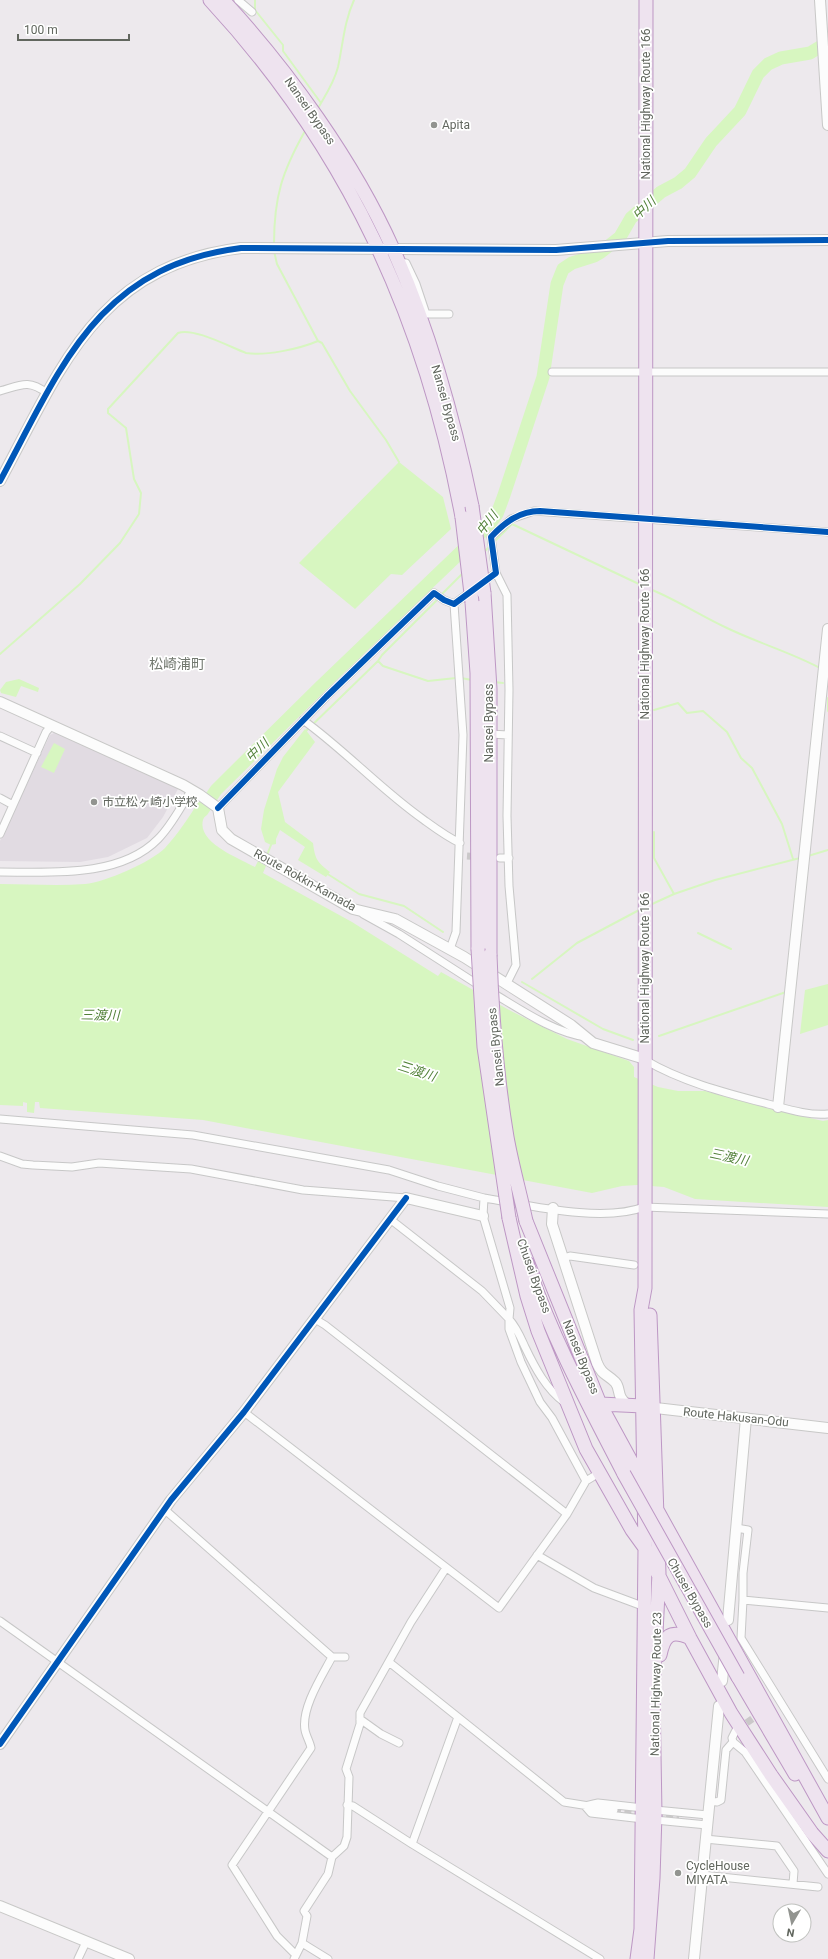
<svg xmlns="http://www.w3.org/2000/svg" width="828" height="1959" viewBox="0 0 828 1959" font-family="Roboto,'Noto Sans JP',sans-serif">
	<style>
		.education { fill: #e1dbe2 }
		.water { fill: #d7f6c0 }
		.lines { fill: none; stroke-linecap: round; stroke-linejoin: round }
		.stream { stroke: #d7f6c0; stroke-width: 2 }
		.river { stroke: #d7f6c0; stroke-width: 13 }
		.street-tunnel { stroke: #cac8c9; stroke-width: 7; stroke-dasharray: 7 3.5; stroke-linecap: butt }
		.street-casing { stroke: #c7c7c7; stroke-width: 9 }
		.secondary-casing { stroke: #c8c8c7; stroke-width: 12 }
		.highway-casing { stroke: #bd97c4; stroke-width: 15 }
		.street { stroke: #fcfcfc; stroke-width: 7 }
		.secondary { stroke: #fcfcfc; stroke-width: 10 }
		.highway { stroke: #eee3ef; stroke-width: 13 }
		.highway-bridge-casing { stroke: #bd97c4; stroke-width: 15; stroke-linecap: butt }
		.highway-bridge { stroke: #eee3ef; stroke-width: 13 }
		.cycleway-casing { stroke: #fff; stroke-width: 8 }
		.cycleway { stroke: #0057b8; stroke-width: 6 }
		.poi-dot { fill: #929490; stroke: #fff; stroke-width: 1.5 }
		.labels { text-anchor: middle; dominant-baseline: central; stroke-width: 3.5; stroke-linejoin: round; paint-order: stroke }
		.street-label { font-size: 12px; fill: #61665e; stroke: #fff }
		.poi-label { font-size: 12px; fill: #61665e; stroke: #fff; text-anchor: start }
		.water-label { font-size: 13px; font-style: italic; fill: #528139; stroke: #fff }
		.quarter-label { font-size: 14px; fill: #72786f; stroke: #fff }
	</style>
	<rect width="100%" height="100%" fill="#ede9ed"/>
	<path class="education" d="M56 732 179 787 163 817 147 838 108 857 80 862 0 861V841L50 735Z"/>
	<path class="water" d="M399 462 443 497 451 529 402 575 391 574 355 609 299 563Z
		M19 679 39 688 38 692 21 686 16 697 1 693 0 690 6 682Z
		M305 729 315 742 278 792 285 822 313 843C315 859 317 862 330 872L326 877 298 860 305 847 280 830 276 839V844L271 845 265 842 261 829 264 810 277 769 283 757Z
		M54 743 65 749 54 773 41 767Z
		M199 801 210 809C208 812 204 817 203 820 197 843 239 858 255 867L258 861 266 866 263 873 352 922 438 976 441 972 511 1011 567 1039 629 1061 634 1067V1077L658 1087 678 1091H705L774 1110 823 1121 828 1120V1207L695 1199 664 1187 637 1185 622 1186 592 1193 203 1120 40 1108 39 1102H35L34 1113 27 1112V1103L23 1102V1106L0 1105V884C28 884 57 886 85 884 106 882 151 862 165 848 178 834 189 817 199 801Z
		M828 984V1025L800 1034 805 990Z"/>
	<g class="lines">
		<path class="stream" d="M255 0V10L283 45V51L321 103
			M317 110C325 96 334 83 338 67 343 44 344 22 354 0
			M274 244C274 197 282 172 305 131
			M274 251 277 264 318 341 322 343 350 391 386 440 399 462
			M493 543 512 524 641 585
			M483 553 490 546
			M650 589C677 600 701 616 727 628 758 643 790 652 820 668
			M441 595 463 573
			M0 654 80 584 120 543 139 514 141 493 134 479 126 428 108 413V409L178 333C193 327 230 347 246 353 266 356 299 349 318 341
			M378 661 382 655 438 599
			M461 678 472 680
			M494 682 503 683
			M828 698V711
			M654 710 678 703 687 713 703 711 727 732 741 758 752 768 782 824 793 859
			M306 731 378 661 383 666 428 681 456 678
			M654 832V858L674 894
			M267 855 271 845
			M808 856 828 850
			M326 873 359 894 404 906 443 932
			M650 905 674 894 715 880 800 858
			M698 933 731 949
			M532 979 577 943 641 909
			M522 982 603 1029 633 1040
			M659 1036 786 992"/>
		<path class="river" d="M202 811 216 790 320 687 489 525 497 514 504 495 543 377 557 284 563 269 572 263 594 256 601 252 620 237 631 218 661 192 678 183 690 173 711 142 740 111 758 74 768 64 781 58 810 53 828 42"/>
		<path class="street-tunnel" d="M467 856 481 857
			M738 1729 762 1712
			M614 1810 679 1817"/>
		<g class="street-casing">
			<path id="street" d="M238 0 252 12
				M398 262 406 263 416 284 426 314H449
				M552 372H828
				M0 391C21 385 28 379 47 393
				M496 573 507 595 509 690 507 816 509 886 516 965 506 985
				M481 583 496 573 491 537 511 519 534 511 828 532
				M303 720C346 751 381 790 424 820 435 828 447 837 460 843
				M490 734 508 735
				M0 736 37 753
				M0 798 13 805
				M218 808 326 697 434 593 444 600 454 604 471 591
				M0 834 46 732 52 725
				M500 858H509
				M0 872C50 872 120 878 158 839 172 825 181 806 191 791
				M363 914 399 934 480 986
				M450 949 456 932 463 735 454 604
				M491 992C520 1009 552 1032 586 1037
				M645 1060C682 1082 726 1093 768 1104 787 1109 809 1116 828 1114
				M0 1119 193 1135 389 1170 438 1186 484 1198
				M0 1156 22 1164 33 1165 72 1167 99 1163 191 1169 303 1190 406 1198
				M390 1219 482 1291 509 1319V1329L521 1362 540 1402 552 1418 586 1481
				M563 1258 570 1256 634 1265
				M315 1319 325 1325 567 1514
				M565 1403C546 1389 535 1368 525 1347 520 1336 517 1328 509 1319L510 1308 483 1216 484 1198C528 1205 602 1223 644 1207L828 1214
				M244 1412 499 1608 567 1514 586 1481 599 1473
				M164 1509 332 1657H345
				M736 1528 748 1530 743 1573V1600L828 1608
				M537 1555 594 1588 645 1607
				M743 1600 741 1638 828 1779
				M0 1621 332 1857
				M389 1662 564 1802 614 1810
				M360 1719 381 1734 399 1743
				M736 1730 732 1738 733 1742 745 1752 828 1874
				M709 1801 717 1802 721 1800 726 1750 733 1742
				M347 1805 353 1806 412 1844 600 1959
				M655 1810 708 1815
				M643 1819 591 1813 585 1806 598 1803 643 1808
				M655 1820 707 1825
				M705 1839 777 1846 794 1871 793 1884
				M412 1844 458 1717
				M702 1875 818 1887
				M302 1943 328 1959
				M296 1955 277 1936 232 1865 311 1748C310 1742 306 1736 305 1730 301 1708 322 1676 332 1657
				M78 1959 86 1942
				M294 1959 302 1943 307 1916 304 1911 328 1874 332 1857 344 1846 347 1837 349 1777 346 1769 360 1724V1713L411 1622 446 1568"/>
		</g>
		<g class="secondary-casing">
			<path id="secondary" d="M820 0 828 125
				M0 481C61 368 97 266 241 248L556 250 668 241 828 240
				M0 702 183 785 200 795 218 808 222 830 231 839 353 909 395 919 464 957 571 1025 593 1043 645 1059
				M778 1107 828 629
				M553 1208 552 1224 597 1363C602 1375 607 1374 615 1382 621 1388 616 1397 627 1404
				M647 1407 828 1428
				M728 1620 746 1418
				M722 1681 725 1652
				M0 1744 171 1500 244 1412 406 1198 483 1216
				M0 1906 129 1959
				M694 1959 719 1706"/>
		</g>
		<g class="highway-casing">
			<path id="highway" d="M210 0C348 149 425 318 462 517
				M223 0C288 70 354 162 393 249 430 331 454 419 472 506
				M484 593 490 689V955
				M472 602 477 673 478 949
				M509 1218 527 1296 538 1331 586 1449 632 1530 645 1548 690 1638 731 1713 771 1775 812 1833 828 1851
				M526 1221 600 1404 642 1481
				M527 1263C551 1336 589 1406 624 1474
				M600 1404 643 1406
				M657 1510 828 1818
				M660 1655C664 1636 670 1629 690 1638
				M738 1677 795 1774
				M637 1959 641 1929 645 1548 641 1310 645 1288 646 0
				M647 1959 653 1878 655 1814 653 1693 659 1573 650 1315"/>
		</g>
		<use href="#street" class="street"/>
		<use href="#secondary" class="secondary"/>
		<use href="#highway" class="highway"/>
		<g class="highway-bridge-casing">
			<path id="highway-bridge" d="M472 506 484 593
				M462 517 472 602
				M478 949 484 1047 509 1218
				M490 955C492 1016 497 1077 507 1137 512 1165 520 1193 526 1221
				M624 1474 738 1677"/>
		</g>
		<use href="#highway-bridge" class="highway-bridge"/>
		<g class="cycleway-casing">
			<path id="cycleway" d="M0 481C61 368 97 266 241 248L556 250 668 241 828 240
				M218 808 326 697 434 593 444 600 454 604 496 573 491 537C505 522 520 511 540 511L828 532
				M0 1744 171 1500 244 1412 406 1198"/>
		</g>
		<use href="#cycleway" class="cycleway"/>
	</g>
	<g class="poi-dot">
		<circle cx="434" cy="125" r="4"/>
		<circle cx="94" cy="802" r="4"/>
		<circle cx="678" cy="1873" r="4"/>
	</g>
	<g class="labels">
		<g class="street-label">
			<text transform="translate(646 104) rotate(-90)">National Highway Route 166</text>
			<text transform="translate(310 111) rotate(55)">Nansei Bypass</text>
			<text transform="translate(446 403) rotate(74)">Nansei Bypass</text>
			<text transform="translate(645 644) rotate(-90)">National Highway Route 166</text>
			<text transform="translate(489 723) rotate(-90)">Nansei Bypass</text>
			<text transform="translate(305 880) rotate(29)">Route Rokkn-Kamada</text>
			<text transform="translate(645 968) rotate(-90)">National Highway Route 166</text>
			<text transform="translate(496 1047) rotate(-96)">Nansei Bypass</text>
			<text transform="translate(534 1276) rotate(70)">Chusei Bypass</text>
			<text transform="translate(581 1357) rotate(68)">Nansei Bypass</text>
			<text transform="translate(736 1417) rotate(6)">Route Hakusan-Odu</text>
			<text transform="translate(690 1593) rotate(60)">Chusei Bypass</text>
			<text transform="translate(656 1684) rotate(-89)">National Highway Route 23</text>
		</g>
		<g class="poi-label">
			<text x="442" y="125">Apita</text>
			<text x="102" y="802">市立松ヶ崎小学校</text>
			<text x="686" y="1866">CycleHouse<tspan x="686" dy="14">MIYATA</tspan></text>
		</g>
		<g class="water-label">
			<text transform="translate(644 208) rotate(-43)">中川</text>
			<text transform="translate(487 523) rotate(-52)">中川</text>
			<text transform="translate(257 750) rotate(-44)">中川</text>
			<text transform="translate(100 1015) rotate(1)">三渡川</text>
			<text transform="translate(417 1071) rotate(18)">三渡川</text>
			<text transform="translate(729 1157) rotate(12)">三渡川</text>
		</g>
		<g class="quarter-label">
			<text x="177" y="664">松崎浦町</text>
		</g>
	</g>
	<g transform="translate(792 1923) rotate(189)"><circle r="19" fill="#ffffff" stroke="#c0c2bf"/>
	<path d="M0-3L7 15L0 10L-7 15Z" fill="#929490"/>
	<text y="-6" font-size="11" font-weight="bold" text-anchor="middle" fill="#61665e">N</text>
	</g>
	<path d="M18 34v6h111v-6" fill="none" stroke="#61665e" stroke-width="2"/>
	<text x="24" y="34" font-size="12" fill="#61665e" stroke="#ffffff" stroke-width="3" paint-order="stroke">100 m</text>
</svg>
